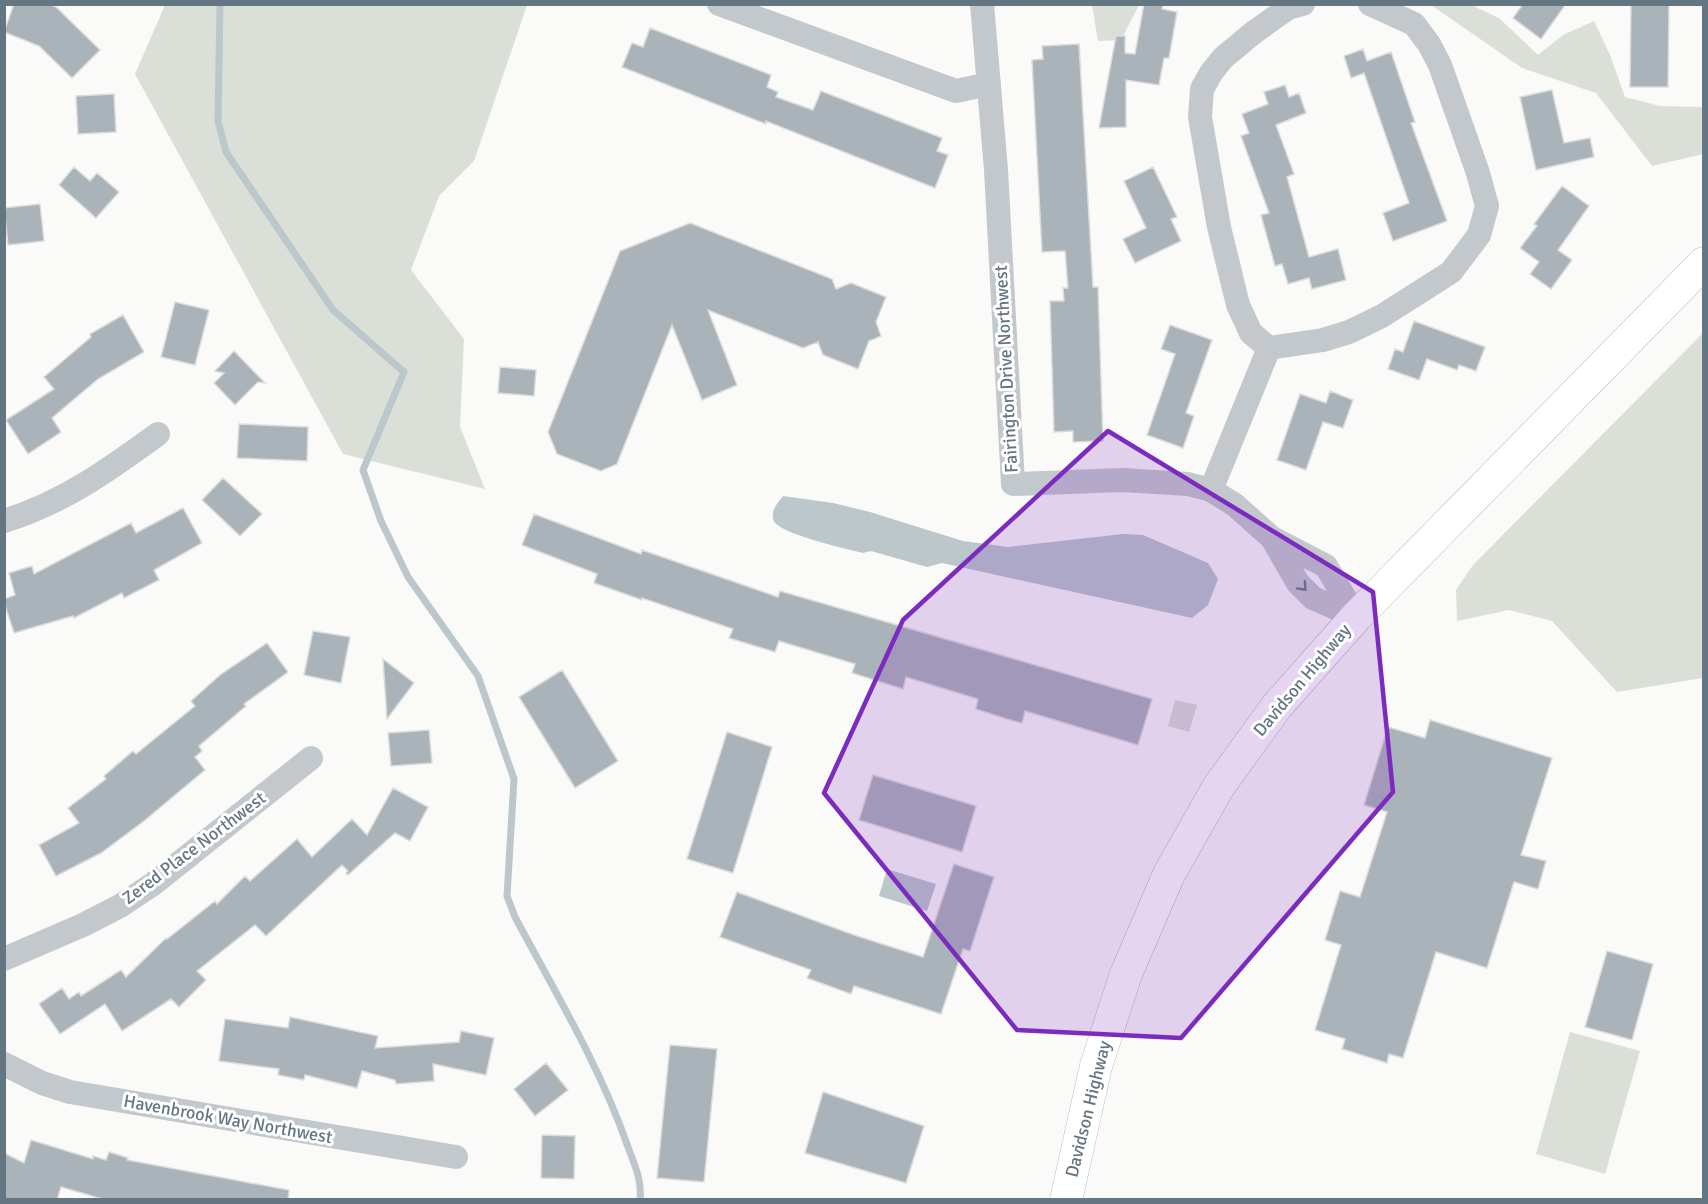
<svg xmlns="http://www.w3.org/2000/svg" width="1708" height="1204" viewBox="0 0 1708 1204" font-family="Signika,sans-serif">
	<style>
		.green { fill: #dadfd7 }
		.water { fill: #bbc7cb }
		.lines { fill: none; stroke-linecap: round; stroke-linejoin: round }
		.stream { stroke: #bbc7cb; stroke-width: 7 }
		.building { fill: #aab3b9; stroke: #dcdcda; stroke-width: 1.5 }
		.major-casing { stroke: #b5babe; stroke-width: 33 }
		.minor { stroke: #c3c8cc; stroke-width: 24 }
		.major { stroke: #fff; stroke-width: 32 }
		.oneway { stroke: #6a7a87 }
		.marked { fill: #7b2cbf; fill-opacity: 0.2; stroke: #7b2cbf; stroke-width: 4.5; stroke-linejoin: round }
		.labels { text-anchor: middle; dominant-baseline: central; stroke-width: 6; stroke-linejoin: round; paint-order: stroke }
		.street-label { font-size: 18px; fill: #657683; stroke: #fff }
	</style>
	<rect width="100%" height="100%" fill="#fafaf8"/>
	<path class="green" d="M165 5H527L474 161 439 196 411 270 464 339 460 427 485 489 343 454 135 74Z
		M1092 5H1139L1121 40 1098 41Z
		M1431 5H1471L1499 18 1538 55 1563 35 1594 21 1610 55 1625 97 1660 106 1703 107V154L1652 166 1596 93 1522 68Z
		M1703 333V678L1617 692 1552 621 1509 610 1457 621 1456 590 1473 565Z
		M1175 700 1197 705 1189 732 1168 726Z
		M1570 1032 1640 1051 1605 1174 1536 1154Z"/>
	<path class="water" d="M783 496 833 503 870 512 963 541 1008 547 1123 534 1143 535 1208 563 1218 579 1208 605 1192 618 942 563 927 567 871 551 863 553C847 549 780 534 774 521 770 512 777 503 783 496Z
		M887 869 936 884 927 911 879 896Z"/>
	<g class="lines">
		<path class="stream" d="M220 4 218 121 226 152 333 310 404 372 363 470 381 521 408 577 478 676 514 779 507 896 515 917C555 992 600 1066 628 1147 635 1166 642 1180 640 1200"/>
	</g>
	<path class="building" d="M14 4H49L56 7 100 50 72 78 39 46 4 32Z
		M1144 4H1163L1162 9 1177 12 1169 58H1164L1159 85 1126 80V127L1099 128 1116 36H1125V53L1135 54Z
		M1523 4H1566L1541 39 1513 18Z
		M1631 4H1669L1668 87H1630Z
		M650 28 771 75 767 87 778 92 776 97 813 110 821 91 942 138 937 151 948 155 935 188 766 121V124L622 67 632 43 643 47Z
		M1079 44 1093 287H1098L1103 441 1073 442V431L1054 432 1050 301H1064L1063 288H1068L1065 251 1042 252 1032 60 1043 59 1042 46Z
		M1363 49 1367 61 1391 52 1415 122 1411 123 1447 221 1393 241 1383 213 1409 203 1364 73 1351 78 1344 56Z
		M1285 85 1289 97 1299 93 1306 113 1276 125 1294 174 1287 177 1309 257 1338 249 1346 280 1312 289 1309 278 1288 284 1282 264 1275 266 1261 215 1269 213 1241 136 1249 133 1242 114 1268 104 1264 92Z
		M1552 90 1564 143 1590 138 1594 157 1536 170 1520 97Z
		M114 94 116 132 78 134 76 96Z
		M74 167 90 181 97 173 119 192 96 218 59 185Z
		M1153 167 1177 217 1171 219 1181 241 1135 263 1123 239 1146 228 1124 181Z
		M1562 186 1589 206 1558 250 1572 260 1551 289 1530 274 1539 262 1520 248 1537 226 1534 224Z
		M40 204 44 241 8 245 4 208Z
		M690 223 832 279 836 289 851 283 886 297 876 322 881 336 869 341 858 369 823 355 818 342 803 348 708 310 737 385 702 400 672 325 617 464 601 471 557 454 548 432 620 251Z
		M175 302 209 310 195 365 161 357Z
		M123 315 144 352 98 379 52 418 61 432 28 454 6 420 54 389 44 377 91 337 90 334Z
		M1414 321 1485 347 1476 371 1459 365 1457 370 1427 359 1419 380 1388 369 1395 349 1403 352Z
		M1170 325 1212 340 1186 413 1194 416 1183 448 1147 435 1175 354 1161 349Z
		M234 351 265 383 258 382 235 405 214 383 224 373 215 371Z
		M500 367 536 370 534 396 498 393Z
		M1330 391 1353 400 1343 428 1323 422 1306 470 1277 460 1300 394 1326 403Z
		M239 424 308 427 307 461 237 458Z
		M223 478 262 514 240 536 202 500Z
		M183 508 202 543 154 570 159 580 124 598 122 593 74 618 73 616 14 633 4 602V599L15 595 9 573 32 566 34 574 131 523 136 533Z
		M534 514 641 554 642 550 778 597 780 591 1152 699 1138 745 1025 711 1022 723 1007 719 976 709 978 699 906 677 903 689 852 673 855 664 779 641 775 652 729 638 733 629 642 598V600L594 583 597 574 522 545Z
		M313 631 350 637 341 683 304 675Z
		M267 643 288 672 244 704 246 706 199 746 202 751 195 757 205 770 144 821 101 853 56 876 39 845 79 823 68 808 106 779 104 776 133 751 136 754 195 706 191 701 220 675Z
		M383 659 414 683 387 719Z
		M562 670 618 761 575 788 519 697Z
		M1430 720 1552 758 1521 855 1546 861 1538 889 1514 882 1487 968 1436 952 1403 1058 1389 1054 1387 1063 1342 1049 1345 1039 1315 1030 1341 945 1325 940 1340 891 1360 897 1387 812 1364 805 1388 727 1425 738Z
		M429 730 432 763 391 766 388 733Z
		M727 732 772 747 733 873 687 859Z
		M873 775 976 806 962 852 859 820Z
		M393 788 428 807 410 841 395 833 348 875 346 873 348 871 342 865 266 936 255 925 197 971 206 980 179 1007 171 999 122 1031 105 1004 60 1034 39 1004 62 988 69 999 79 992 81 996 121 970 126 977 166 938 167 939 215 901 217 904 245 876 250 881 297 839 312 857 352 819 367 835Z
		M954 864 994 877 970 951 963 949 941 1014 854 986 851 994 807 978 811 970 720 937 737 892 854 935 923 957Z
		M1607 951 1653 964 1632 1040 1585 1027Z
		M290 1017 378 1036 375 1048 459 1042 461 1031 494 1038 486 1075 433 1064 434 1081 396 1084 395 1080 362 1071 357 1088 305 1075 304 1080 278 1075 279 1069 219 1061 225 1019 288 1028Z
		M670 1045 717 1049 704 1182 657 1178Z
		M546 1063 568 1090 535 1116 514 1089Z
		M823 1092 924 1126 906 1183 805 1153Z
		M542 1135 575 1136 574 1179 541 1178Z
		M31 1140 93 1159V1156L106 1160 109 1152 128 1158 127 1160 289 1190 288 1200H106L61 1187 57 1200H4V1153L24 1163Z"/>
	<g class="lines">
		<g class="major-casing">
			<path id="major" d="M1066 1200 1096 1066 1126 974 1169 874 1219 786 1277 706 1356 617 1704 263"/>
		</g>
		<path class="minor" d="M719 4 956 91 989 84
			M982 4 996 170 1013 484 1123 480 1188 484 1211 490 1235 505 1272 538 1326 566 1356 617
			M1303 4 1288 8 1253 33 1223 58 1211 73 1202 89 1200 117 1219 227 1238 305 1251 333 1269 348 1323 340 1349 332 1382 316 1451 272 1479 235 1487 206 1478 173 1440 65 1429 44 1414 24 1370 4
			M1211 490 1269 348
			M4 521C63 503 110 469 158 434
			M1272 538 1298 583 1313 598 1356 617
			M4 959 83 925 120 906 153 884 311 758
			M4 1064 42 1083 70 1092 456 1157"/>
		<use href="#major" class="major"/>
	</g>
	<defs><path id="oneway-chevron" d="M-2-3.5L2.5 0L-2 3.5" fill="none" stroke-width="1.6" stroke-linecap="round" stroke-linejoin="round" transform="scale(1.5)"/></defs>
	<use class="oneway" href="#oneway-chevron" transform="translate(1303 587) rotate(47)"/>
	<path class="marked" d="M1108 431 1373 592 1393 792 1181 1038 1017 1030 824 793 903 620Z"/>
	<g class="labels">
		<g class="street-label">
			<text transform="translate(1006 369) rotate(-93)">Fairington Drive Northwest</text>
			<text transform="translate(1302 680) rotate(-50)">Davidson Highway</text>
			<text transform="translate(194 848) rotate(-37)">Zered Place Northwest</text>
			<text transform="translate(1088 1109) rotate(-76)">Davidson Highway</text>
			<text transform="translate(228 1119) rotate(10)">Havenbrook Way Northwest</text>
		</g>
	</g>
	<rect width="1708" height="1204" fill="none" stroke="#657683" stroke-width="12"/>
</svg>
